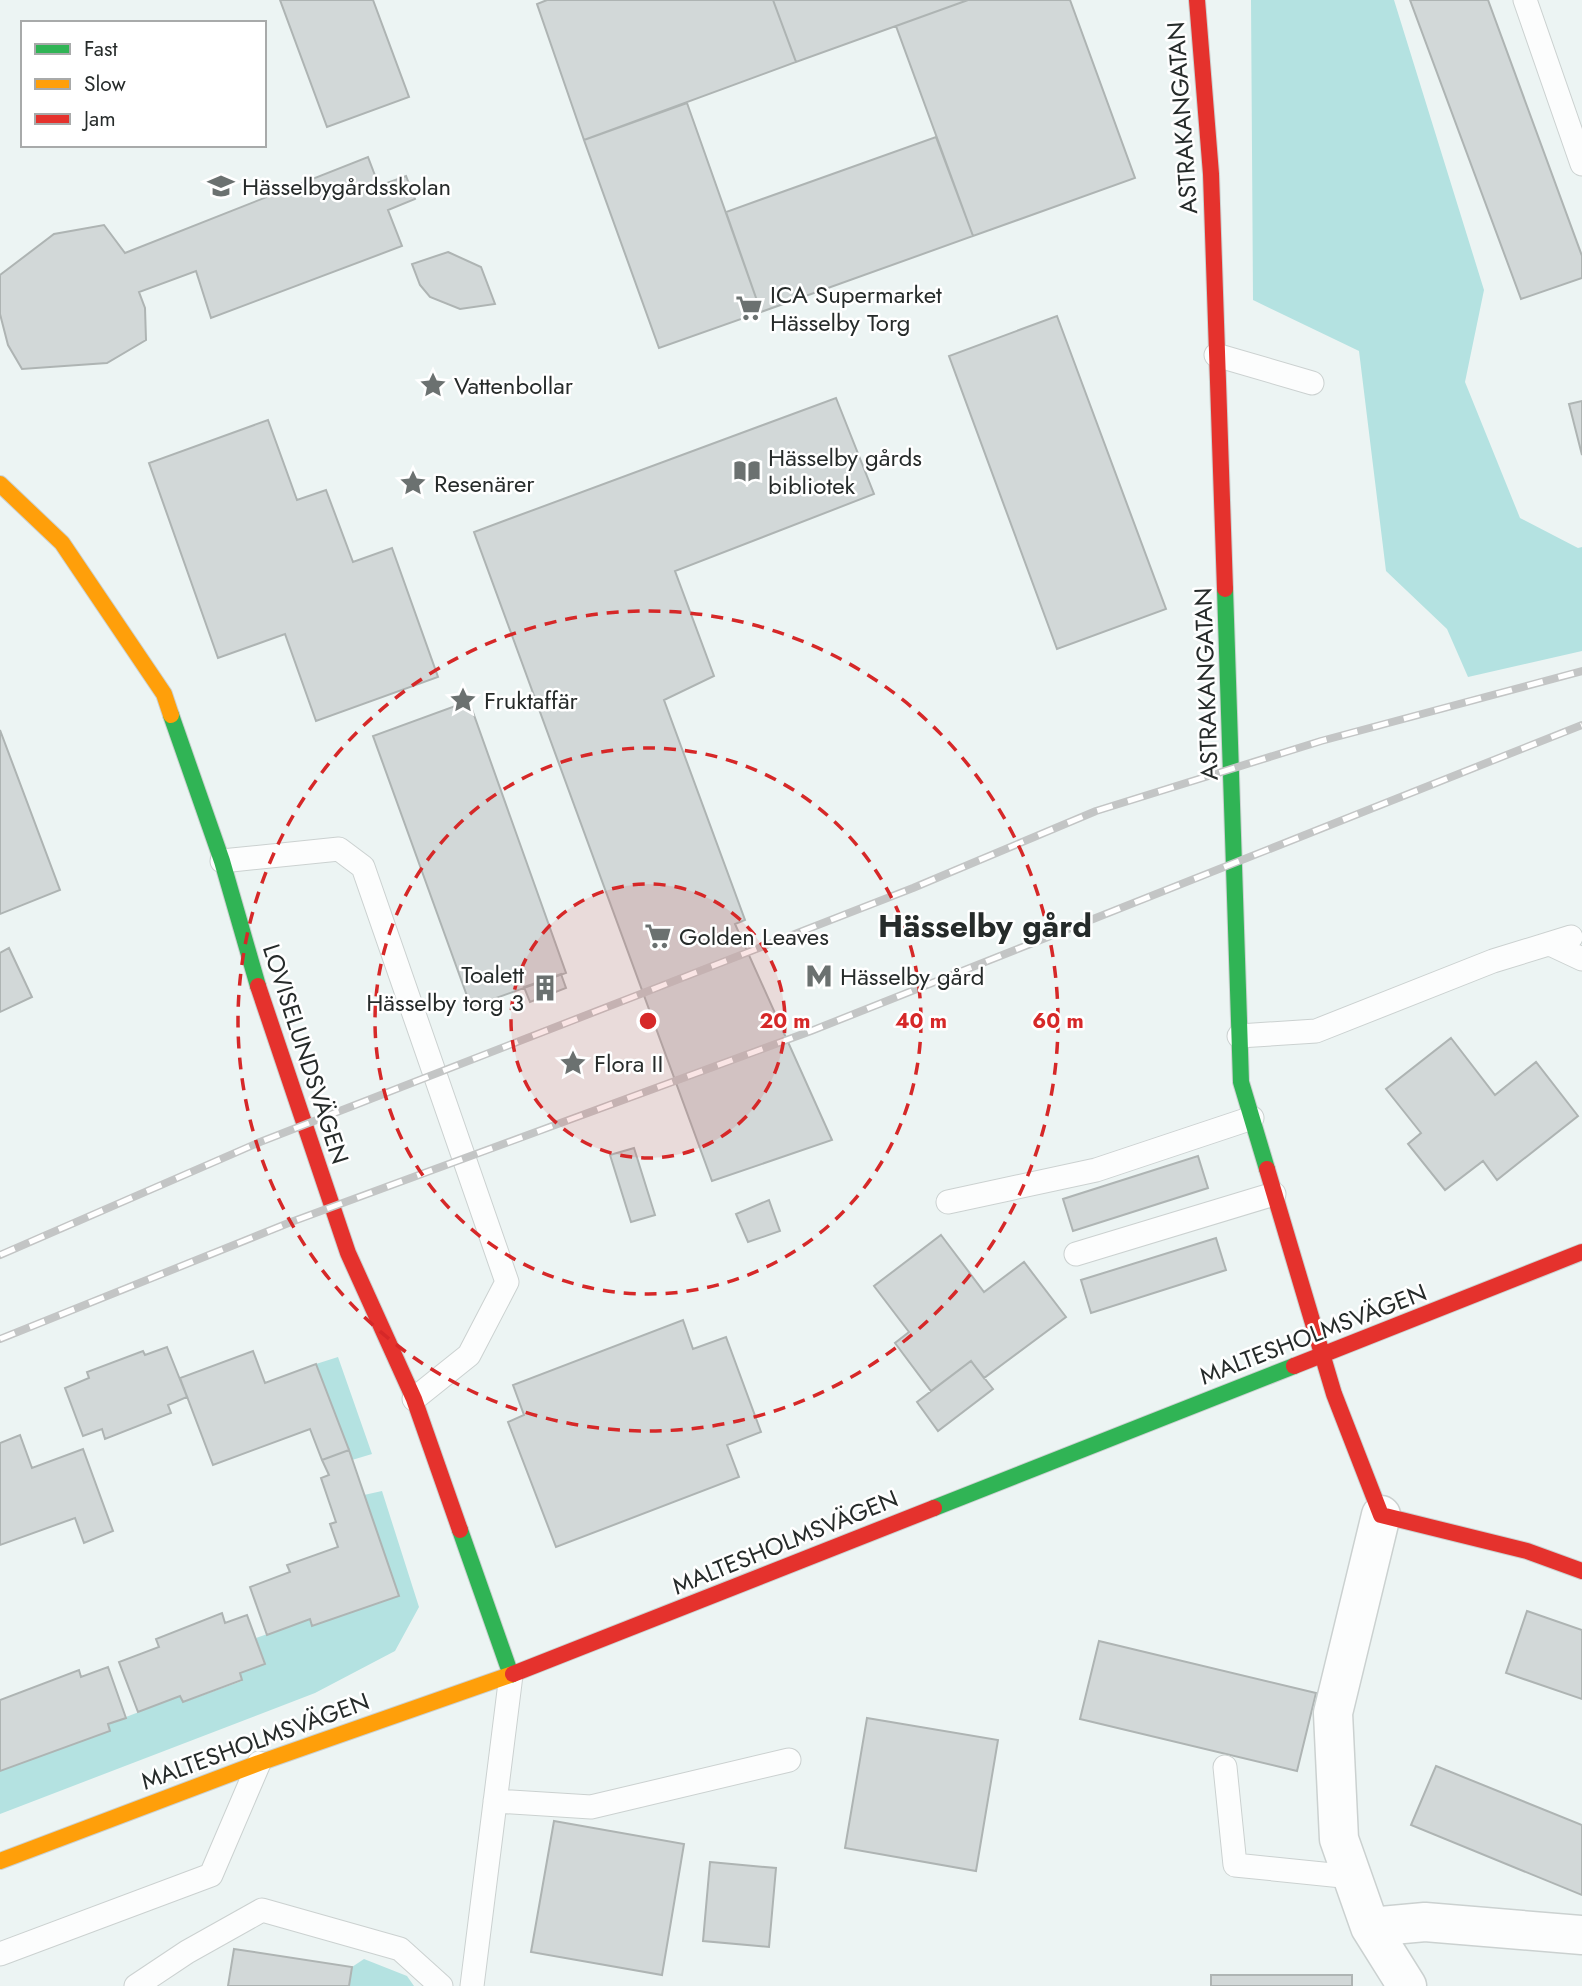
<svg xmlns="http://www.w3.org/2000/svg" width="1582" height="1986" viewBox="0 0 1582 1986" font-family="Jost,sans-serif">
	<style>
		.green { fill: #b4e2e1 }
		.building { fill: #d2d8d8; stroke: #aeb4b3; stroke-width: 2 }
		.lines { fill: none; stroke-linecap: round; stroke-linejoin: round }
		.lane-casing { stroke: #cbd1d0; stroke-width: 25 }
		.street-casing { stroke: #cbd1d0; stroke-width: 41 }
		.fast-casing { stroke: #cbd1d0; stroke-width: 18 }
		.slow-casing { stroke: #cbd1d0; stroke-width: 18 }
		.jam-casing { stroke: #cbd1d0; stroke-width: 18 }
		.lane { stroke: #fcfdfd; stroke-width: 23 }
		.street { stroke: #fcfdfd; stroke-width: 38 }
		.fast { stroke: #30b455; stroke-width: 16 }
		.slow { stroke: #ff9f0a; stroke-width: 16 }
		.jam { stroke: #e5322d; stroke-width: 16 }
		.rail-casing { stroke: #c3c5c5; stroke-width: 8 }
		.rail { stroke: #fff; stroke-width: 5; stroke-dasharray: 16; stroke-linecap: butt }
		.ring { fill: none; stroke: #d62828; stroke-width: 3.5; stroke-dasharray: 12 9 }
		.labels { text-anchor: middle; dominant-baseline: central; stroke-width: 5; stroke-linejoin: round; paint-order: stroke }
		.street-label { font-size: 24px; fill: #262b2a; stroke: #fff }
		.poi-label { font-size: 24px; fill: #262b2a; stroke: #fff; text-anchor: start }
		.district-label { font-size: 32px; font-weight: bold; fill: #262b2a; stroke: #fff }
		.centre { fill: #d62828; stroke: #fff; stroke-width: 3.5 }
		.ring-label { font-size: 21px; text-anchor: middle; font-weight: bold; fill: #d62828; stroke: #fff; stroke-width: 5; stroke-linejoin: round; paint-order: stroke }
	</style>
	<rect width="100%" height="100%" fill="#ecf4f3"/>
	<path class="green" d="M1251 0H1394L1484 290 1465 382 1520 518 1578 548 1582 547V651L1468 677 1447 629 1386 571 1359 351 1253 300Z
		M338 1357 372 1454 352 1460 316 1364Z
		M382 1491 419 1607 395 1651 315 1693 0 1814V1771L110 1731 108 1724 180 1696 184 1702 242 1681 240 1673 265 1663 256 1638 310 1619 312 1626 399 1596 364 1495Z
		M364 1959 407 1976 414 1986H349L352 1967Z"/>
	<path class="building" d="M280 0H373L409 97 327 127Z
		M547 0H773L796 62 584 140 537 4Z
		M773 0H968L796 62Z
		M968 0H1070L1135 178 973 236 896 26Z
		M1410 0H1488L1582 256V278L1521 299Z
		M687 103 761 312 659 348 584 140Z
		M936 137 973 236 761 312 726 212Z
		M368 157 379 186 406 176 415 199 388 210 402 246 211 318 196 271 139 292 145 308 146 340 107 363 22 369 8 345 0 314V275L54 234 104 225 125 253Z
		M448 252 481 267 495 304 460 309 430 297 420 285 412 264Z
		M1057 316 1166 609 1057 649 949 356Z
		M836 398 874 494 675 571 714 676 664 700 745 920 735 924 832 1140 712 1181 474 532Z
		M1582 401V455L1569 404Z
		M268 420 297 500 326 490 353 562 392 548 438 677 316 721 285 634 218 658 149 463Z
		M469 701 566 973 471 1007 373 736Z
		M0 730 60 890 0 914Z
		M9 948 32 997 0 1012V953Z
		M561 974 566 988 530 1002 524 987Z
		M1451 1038 1495 1095 1536 1062 1578 1116 1497 1180 1483 1161 1445 1190 1408 1144 1421 1133 1386 1089Z
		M634 1148 655 1215 631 1222 610 1155Z
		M1198 1156 1208 1188 1073 1231 1063 1199Z
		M769 1200 780 1231 748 1242 736 1214Z
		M941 1235 984 1292 1024 1262 1066 1317 984 1378 971 1361 931 1391 895 1343 909 1332 874 1286Z
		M1216 1238 1226 1270 1091 1313 1081 1280Z
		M683 1320 693 1349 726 1337 761 1432 727 1445 739 1477 556 1547 508 1422 524 1415 513 1385Z
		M167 1347 187 1397 168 1405 171 1413 105 1439 102 1429 83 1436 65 1388 89 1378 87 1372 143 1351 145 1355Z
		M253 1351 265 1383 316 1364 349 1450 322 1460 310 1429 213 1465 180 1378Z
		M971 1361 993 1389 938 1431 917 1402Z
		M20 1435 32 1468 83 1449 113 1531 84 1543 75 1518 0 1545V1443Z
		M349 1450 399 1596 312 1626 310 1619 267 1635 250 1587 290 1572 287 1565 338 1547 330 1524 336 1522 321 1478 329 1475 322 1460Z
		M1527 1611 1582 1630V1699L1506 1673Z
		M222 1613 225 1623 247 1615 265 1664 240 1673 242 1680 183 1702 180 1696 138 1712 119 1662 159 1647 156 1639Z
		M1099 1641 1316 1693 1297 1771 1080 1719Z
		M108 1667 126 1718 108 1724 110 1731 0 1771V1700L79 1670 81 1677Z
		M867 1718 998 1740 976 1871 845 1848Z
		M1436 1766 1582 1825V1895L1411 1825Z
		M554 1821 684 1844 662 1975 531 1952Z
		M710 1862 776 1868 769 1947 703 1941Z
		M234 1949 352 1967 349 1986H228Z
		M1211 1975H1352V1986H1211Z"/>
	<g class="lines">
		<g class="lane-casing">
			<path id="lane" d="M1525 0 1582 164
				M1216 355 1312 383
				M222 861 339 849 363 867 507 1282 469 1355 414 1399
				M1550 944 1582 959
				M1239 1036 1316 1031 1493 961 1571 937
				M948 1202 1096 1170 1252 1118
				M1076 1254 1274 1194
				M1225 1767 1235 1865 1352 1877
				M495 1801 591 1807 789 1760
				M0 1954 211 1875 259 1763
				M136 1986 187 1952 262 1910 400 1949 441 1986
				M472 1986 511 1675"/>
		</g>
		<g class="street-casing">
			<path id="street" d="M1381 1515 1333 1713 1339 1839 1370 1927 1407 1986
				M1370 1927 1425 1922 1582 1935"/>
		</g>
		<g class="fast-casing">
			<path id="fast" d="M1225 589 1241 1082 1267 1169
				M171 715 222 861 258 986
				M934 1508 1294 1366
				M460 1530 511 1675"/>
		</g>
		<g class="slow-casing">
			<path id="slow" d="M0 484 62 543 164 694 171 715
				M0 1861 259 1763 513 1674"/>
		</g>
		<g class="jam-casing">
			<path id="jam" d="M1197 0 1211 174 1225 589
				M258 986 348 1253 414 1399 460 1530
				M1267 1169 1334 1394 1381 1515 1527 1551 1582 1571
				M1294 1366 1582 1252
				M513 1674 934 1508"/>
		</g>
		<use href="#lane" class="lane"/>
		<use href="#street" class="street"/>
		<use href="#fast" class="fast"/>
		<use href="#slow" class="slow"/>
		<use href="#jam" class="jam"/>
		<g class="rail-casing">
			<path id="rail" d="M0 1255 260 1142 913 888 1096 811 1321 741 1582 671
				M0 1339 291 1222 811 1031 1582 725"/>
		</g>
		<use href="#rail" class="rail"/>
	</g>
	<circle cx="648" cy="1021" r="137" fill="#d62828" fill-opacity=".12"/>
	<g class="ring">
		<circle cx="648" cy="1021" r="137"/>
		<circle cx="648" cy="1021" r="273"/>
		<circle cx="648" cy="1021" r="410"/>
	</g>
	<defs>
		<g id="school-bare" transform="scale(2.1)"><path d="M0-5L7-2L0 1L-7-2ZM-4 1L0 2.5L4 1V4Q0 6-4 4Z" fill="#6b7170" stroke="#fff" stroke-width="2.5" paint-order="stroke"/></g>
		<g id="supermarket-bare" transform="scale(2.1)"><path d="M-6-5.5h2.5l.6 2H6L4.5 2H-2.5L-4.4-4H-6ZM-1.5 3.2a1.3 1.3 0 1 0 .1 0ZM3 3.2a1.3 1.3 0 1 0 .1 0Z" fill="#6b7170" stroke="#fff" stroke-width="2.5" paint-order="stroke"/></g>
		<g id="sight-bare" transform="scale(2.1)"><path d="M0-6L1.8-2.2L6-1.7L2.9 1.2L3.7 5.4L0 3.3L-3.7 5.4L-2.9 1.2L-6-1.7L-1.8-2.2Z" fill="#6b7170" stroke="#fff" stroke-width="2.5" paint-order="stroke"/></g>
		<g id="library-bare" transform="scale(2.1)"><path d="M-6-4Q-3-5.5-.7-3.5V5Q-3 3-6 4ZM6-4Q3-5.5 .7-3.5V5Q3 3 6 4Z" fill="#6b7170" stroke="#fff" stroke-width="2.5" paint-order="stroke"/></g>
		<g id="metro-bare" transform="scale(2.1)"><path d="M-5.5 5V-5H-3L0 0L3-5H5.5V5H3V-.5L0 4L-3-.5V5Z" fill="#6b7170" stroke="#fff" stroke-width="2.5" paint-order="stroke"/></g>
		<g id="building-bare" transform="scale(2.1)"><path d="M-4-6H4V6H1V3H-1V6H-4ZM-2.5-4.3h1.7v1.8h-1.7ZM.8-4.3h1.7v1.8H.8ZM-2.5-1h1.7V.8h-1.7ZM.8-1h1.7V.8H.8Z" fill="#6b7170" stroke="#fff" stroke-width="2.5" paint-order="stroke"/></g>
	</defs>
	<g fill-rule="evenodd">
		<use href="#school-bare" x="221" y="186"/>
		<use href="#supermarket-bare" x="749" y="308"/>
		<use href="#sight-bare" x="433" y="385"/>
		<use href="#library-bare" x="747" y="471"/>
		<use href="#sight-bare" x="413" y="483"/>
		<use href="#sight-bare" x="463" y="700"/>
		<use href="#supermarket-bare" x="658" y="936"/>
		<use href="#metro-bare" x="819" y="976"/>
		<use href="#building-bare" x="545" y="988"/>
		<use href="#sight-bare" x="573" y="1063"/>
	</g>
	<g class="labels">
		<g class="street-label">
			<text transform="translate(1182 118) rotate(-94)">ASTRAKANGATAN</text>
			<text transform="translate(1206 684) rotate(-92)">ASTRAKANGATAN</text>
			<text transform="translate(306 1054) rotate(72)">LOVISELUNDSVÄGEN</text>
			<text transform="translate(1313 1334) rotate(-21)">MALTESHOLMSVÄGEN</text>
			<text transform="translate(785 1542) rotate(-22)">MALTESHOLMSVÄGEN</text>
			<text transform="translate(255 1741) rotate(-20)">MALTESHOLMSVÄGEN</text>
		</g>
		<g class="poi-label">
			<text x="242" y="186">Hässelbygårdsskolan</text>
			<text x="770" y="294">ICA Supermarket<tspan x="770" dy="28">Hässelby Torg</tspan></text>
			<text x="454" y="385">Vattenbollar</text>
			<text x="768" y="457">Hässelby gårds<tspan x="768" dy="28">bibliotek</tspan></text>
			<text x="434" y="483">Resenärer</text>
			<text x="484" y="700">Fruktaffär</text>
			<text x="679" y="936">Golden Leaves</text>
			<text x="524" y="974" text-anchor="end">Toalett<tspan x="524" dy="28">Hässelby torg 3</tspan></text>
			<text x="840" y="976">Hässelby gård</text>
			<text x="594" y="1063">Flora II</text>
		</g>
		<g class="district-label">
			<text x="985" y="926">Hässelby gård</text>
		</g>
	</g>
	<circle cx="648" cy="1021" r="10" class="centre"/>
	<g class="ring-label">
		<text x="785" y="1028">20 m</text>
		<text x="921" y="1028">40 m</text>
		<text x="1058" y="1028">60 m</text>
	</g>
	<rect x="21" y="21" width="245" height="126" fill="#ffffff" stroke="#a8aaaa" stroke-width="2"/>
	<rect x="35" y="44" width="35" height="10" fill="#30b455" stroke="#a8aaaa" stroke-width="2"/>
	<text x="84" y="56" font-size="21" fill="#262b2a">Fast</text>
	<rect x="35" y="79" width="35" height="10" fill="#ff9f0a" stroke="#a8aaaa" stroke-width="2"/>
	<text x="84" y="91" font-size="21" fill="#262b2a">Slow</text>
	<rect x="35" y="114" width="35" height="10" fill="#e5322d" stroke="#a8aaaa" stroke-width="2"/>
	<text x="84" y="126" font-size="21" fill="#262b2a">Jam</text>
</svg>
